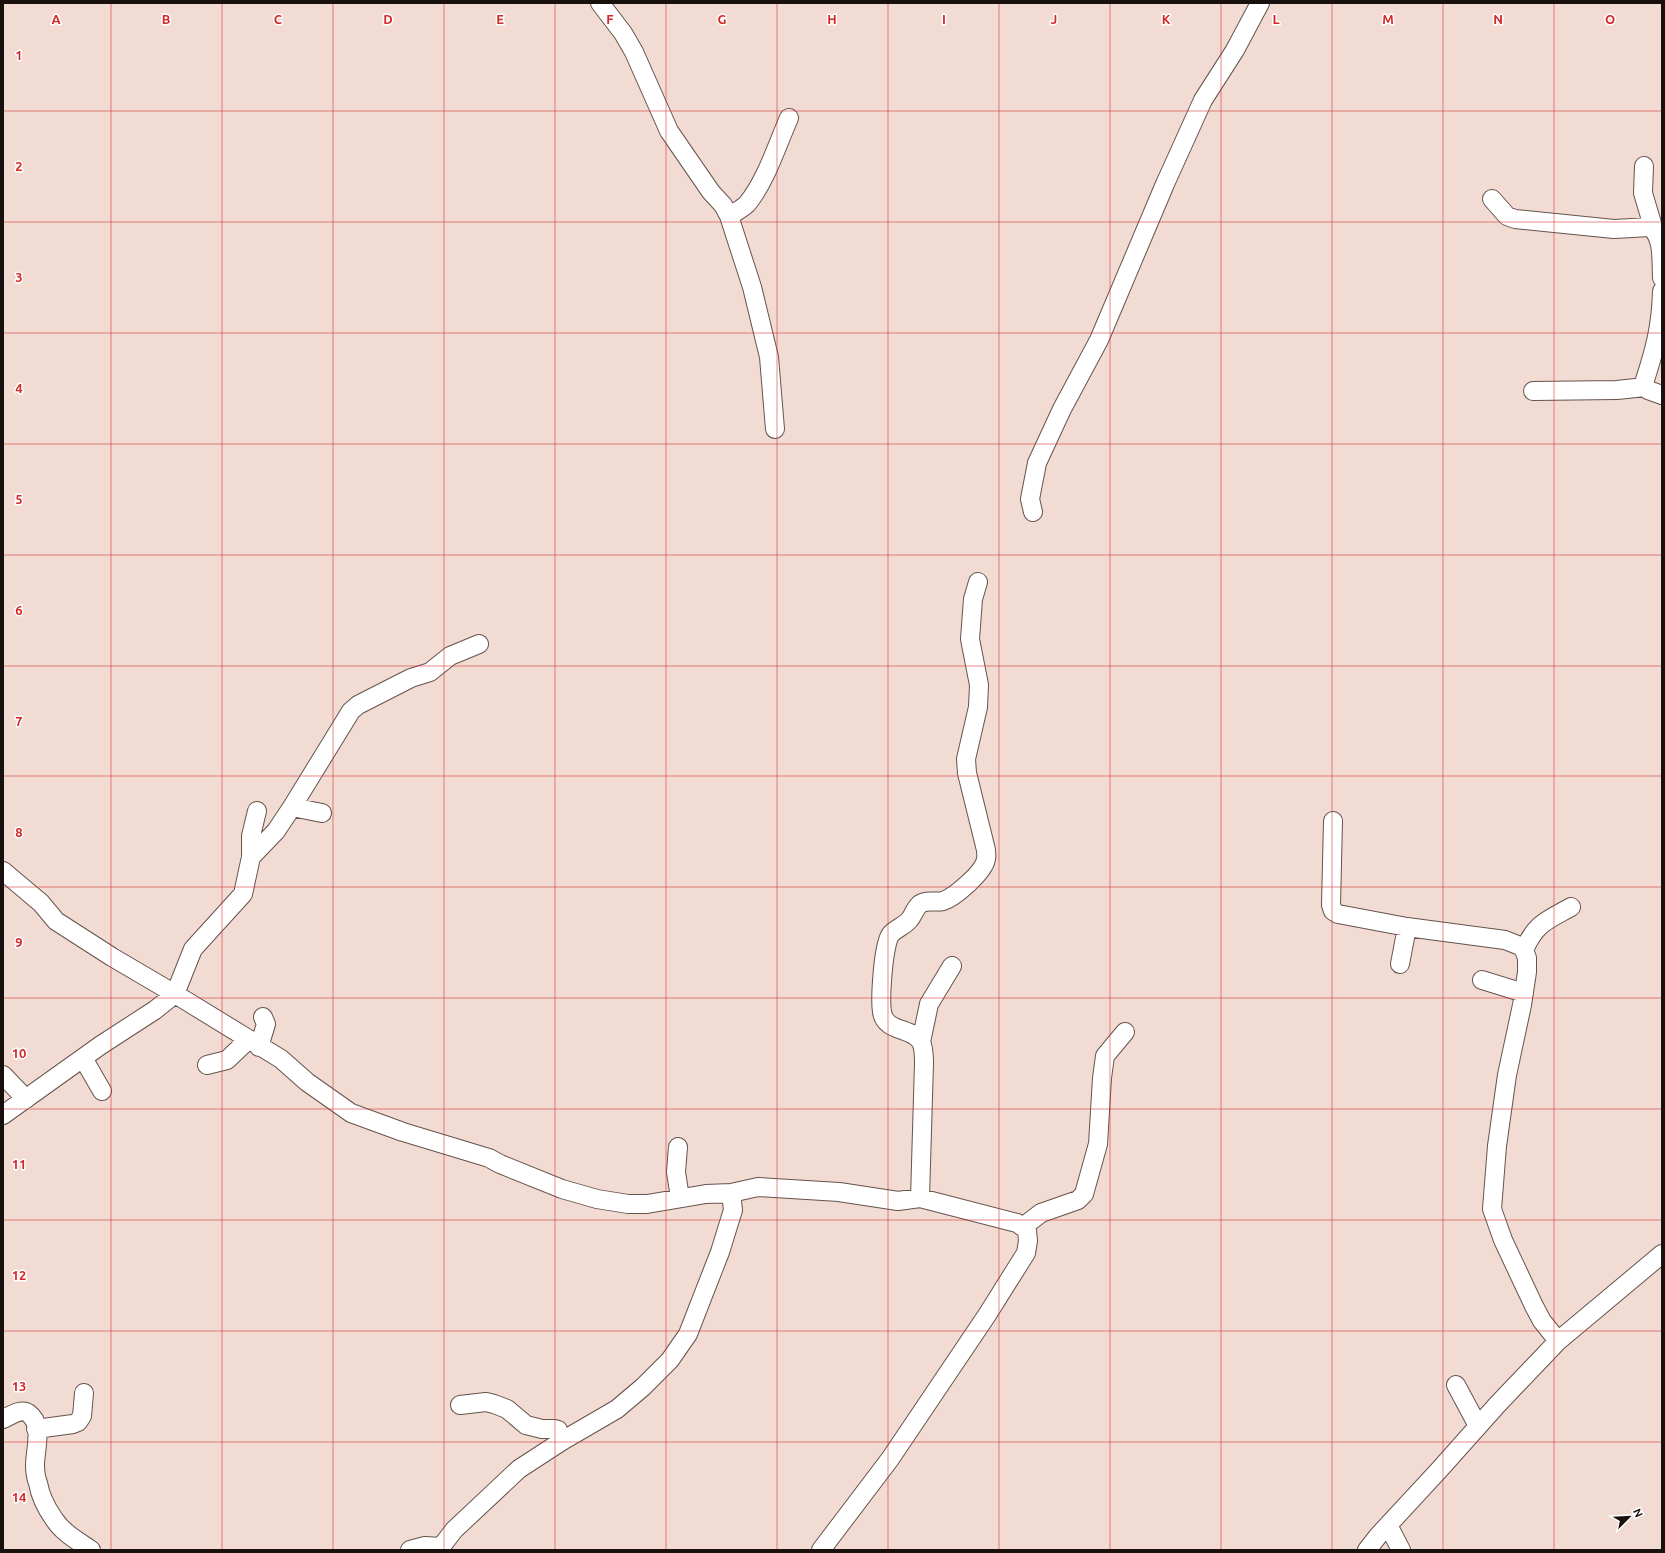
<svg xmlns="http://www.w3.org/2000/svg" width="1665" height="1553" viewBox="0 0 1665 1553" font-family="Ubuntu,sans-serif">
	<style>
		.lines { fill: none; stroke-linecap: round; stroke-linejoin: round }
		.minor-casing { stroke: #66534c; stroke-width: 20 }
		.minor { stroke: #fff; stroke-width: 18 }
		.grid { fill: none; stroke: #d62828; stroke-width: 1; stroke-opacity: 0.55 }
		.grid-label { font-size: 13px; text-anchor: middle; font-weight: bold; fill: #d62828; stroke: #fff; stroke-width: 3; stroke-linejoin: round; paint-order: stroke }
	</style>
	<rect width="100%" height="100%" fill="#f1dbd2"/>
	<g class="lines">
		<g class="minor-casing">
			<path id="minor" d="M600 3 623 33 634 52 669 131 711 192 723 205 729 216 752 287 769 357 775 429
				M1644 166 1643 193 1654 230
				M1492 199 1507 216 1515 219 1614 229 1650 227C1664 237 1661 262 1662 278
				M729 216C735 212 742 209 747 204 766 181 777 145 789 118
				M1662 291C1661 327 1655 349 1644 383L1648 390 1662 395
				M1533 391 1617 390 1645 387
				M1033 512 1030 499 1037 463 1062 409 1099 340 1165 184 1203 100 1235 50 1260 3
				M292 807 322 813
				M1333 821 1331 905 1333 911 1338 914 1407 927 1505 940 1520 946 1524 950 1527 958V972L1522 1005 1507 1075 1497 1146 1492 1209 1503 1240 1534 1306 1542 1321 1558 1341
				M251 857V836L257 811
				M3 871 41 903 56 921 112 957 175 994 281 1059 307 1082 351 1113 403 1132 489 1158 500 1164 562 1189 597 1199 628 1204H647L706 1194 731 1193 758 1187 839 1192 898 1201 920 1198 1017 1223 1027 1230 1028 1241 1026 1253 987 1315 890 1459 821 1550
				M1524 950C1536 923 1546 921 1571 907
				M1400 964 1407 927
				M1482 980 1524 993
				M921 1042 929 1004 952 966
				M259 1047 266 1024 263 1017
				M83 1058 102 1091
				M207 1065 227 1060 248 1040
				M3 1075 26 1099
				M3 1115 101 1045 155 1010 175 994 193 949 243 894 251 857 276 831 292 807 351 711 358 705 411 678 430 672 450 656 479 644
				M678 1147 676 1172 680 1198
				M920 1198 924 1063C924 1056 924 1048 921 1042 913 1027 885 1033 882 1012 880 999 883 943 891 934 896 928 905 926 910 919 914 914 915 908 920 904 927 899 935 903 943 901 955 897 984 872 986 859 987 857 986 853 986 850L967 773 966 759 978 707 979 685 970 639 973 599 978 582
				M1024 1226 1041 1213 1078 1200 1084 1194 1098 1144 1102 1078 1105 1056 1125 1032
				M1456 1385 1478 1426
				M460 1405 486 1402 494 1404 507 1409 526 1425 542 1429H555L558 1430 562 1441
				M3 1419C10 1416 21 1408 28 1413 44 1424 35 1450 35 1465 35 1471 36 1478 38 1483 40 1495 47 1509 54 1519 63 1533 78 1541 91 1550
				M36 1429 73 1424 78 1422 82 1416 84 1393
				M1388 1525 1401 1550
				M410 1550 425 1546 441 1547
				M441 1550V1547L454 1530 519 1469 562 1441 617 1409 643 1387 670 1360 688 1334 720 1252 733 1210 731 1193
				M1367 1550 1378 1536 1440 1469 1497 1405 1558 1341 1662 1254"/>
		</g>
		<use href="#minor" class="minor"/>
	</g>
	<path class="grid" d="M111 3V1550M222 3V1550M333 3V1550M444 3V1550M555 3V1550M666 3V1550M777 3V1550M888 3V1550M999 3V1550M1110 3V1550M1221 3V1550M1332 3V1550M1443 3V1550M1554 3V1550M3 111H1662M3 222H1662M3 333H1662M3 444H1662M3 555H1662M3 666H1662M3 776H1662M3 887H1662M3 998H1662M3 1109H1662M3 1220H1662M3 1331H1662M3 1442H1662"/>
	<g class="grid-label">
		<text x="56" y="24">A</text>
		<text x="166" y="24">B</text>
		<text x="278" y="24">C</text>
		<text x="388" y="24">D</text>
		<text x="500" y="24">E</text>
		<text x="610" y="24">F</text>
		<text x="722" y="24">G</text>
		<text x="832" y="24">H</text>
		<text x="944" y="24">I</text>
		<text x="1054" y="24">J</text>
		<text x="1166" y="24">K</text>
		<text x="1276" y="24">L</text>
		<text x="1388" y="24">M</text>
		<text x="1498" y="24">N</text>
		<text x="1610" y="24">O</text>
		<text x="19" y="60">1</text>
		<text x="19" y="171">2</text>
		<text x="19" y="282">3</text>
		<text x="19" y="393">4</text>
		<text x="19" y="504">5</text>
		<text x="19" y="615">6</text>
		<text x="19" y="726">7</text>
		<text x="19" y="837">8</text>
		<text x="19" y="947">9</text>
		<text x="19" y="1058">10</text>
		<text x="19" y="1169">11</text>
		<text x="19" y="1280">12</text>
		<text x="19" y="1391">13</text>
		<text x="19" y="1502">14</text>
	</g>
	<rect width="1665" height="1553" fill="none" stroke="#18100d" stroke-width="8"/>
	<g transform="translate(1629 1517) rotate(66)" stroke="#ffffff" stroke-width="3" paint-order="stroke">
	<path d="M0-3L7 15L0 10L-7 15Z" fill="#18100d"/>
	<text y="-6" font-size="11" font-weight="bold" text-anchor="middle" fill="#18100d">N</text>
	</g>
</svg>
